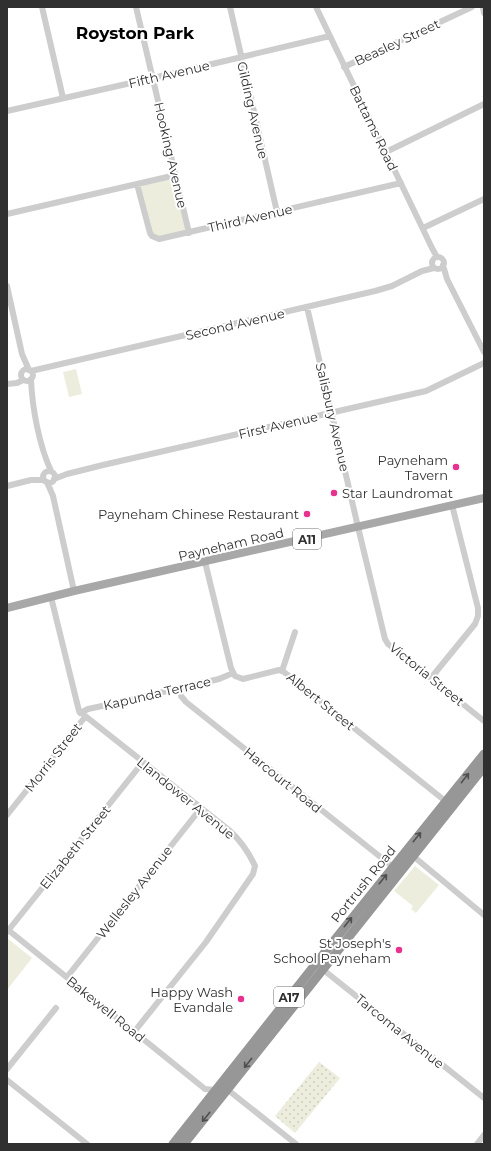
<svg xmlns="http://www.w3.org/2000/svg" width="491" height="1151" viewBox="0 0 491 1151" font-family="Montserrat,sans-serif">
	<style>
		.grass { fill: url(#grass-dots) }
		.park { fill: #ededde }
		.lines { fill: none; stroke-linecap: round; stroke-linejoin: round }
		.minor { stroke: #cdcdcd; stroke-width: 6 }
		.major { stroke: #a8a8a8; stroke-width: 8 }
		.highway { stroke: #979797; stroke-width: 9 }
		.oneway { stroke: #4f4f4f }
		.poi-dot { fill: #e83290; stroke: #fff; stroke-width: 1.5 }
		.labels { text-anchor: middle; dominant-baseline: central; stroke-width: 4; stroke-linejoin: round; paint-order: stroke }
		.shield { fill: #fff; stroke: #6e6e6e; stroke-width: 1 }
		.shield-label { font-size: 12px; font-weight: bold; fill: #303030 }
		.street-label { font-size: 13px; fill: #303030; stroke: #fff }
		.poi-label { font-size: 13px; fill: #303030; stroke: #fff; text-anchor: end }
		.district-label { font-size: 17px; font-weight: bold; fill: #000; stroke: #fff }
	</style>
	<defs>
		<pattern id="grass-dots" width="8" height="8" patternUnits="userSpaceOnUse"><rect width="8" height="8" fill="#ededde"/><path d="M2 2h.1M6 6h.1" fill="none" stroke="#ccccbf" stroke-width="1.8" stroke-linecap="round"/></pattern>
	</defs>
	<rect width="100%" height="100%" fill="#fff"/>
	<path class="grass" d="M319 1062 340 1078 295 1133 275 1116Z"/>
	<path class="park" d="M176 175 189 233 166 239 152 236 138 184Z
		M76 369 82 394 69 397 63 372Z
		M415 866 439 885 416 913 411 909 413 906 394 891Z
		M7 938 32 958 7 990Z"/>
	<g class="lines">
		<path class="minor" d="M42 7 63 98
			M136 7 189 233
			M230 7 277 212
			M316 7 432 248 437 257
			M483 7 484 13
			M344 67 472 7
			M7 111 153 78 330 36
			M386 152 484 104
			M137 184 150 233 152 236 159 239 401 183
			M7 214 176 175
			M423 228 484 199
			M432 263a6 6 0 1 1 12 0a6 6 0 1 1-12 0Z
			M443 265 447 279 484 352
			M7 286 22 354 29 370
			M307 307 358 527 385 639 388 644 484 721
			M21 375a6 6 0 1 1 12 0a6 6 0 1 1-12 0Z
			M31 371 375 291 392 286 422 271 434 268
			M31 379C32 407 39 445 51 471
			M7 384 17 383 23 380
			M43 477a6 6 0 1 1 12 0a6 6 0 1 1-12 0Z
			M54 479 67 474 103 465 426 391 484 363
			M47 482 53 496 74 591
			M7 486 31 480H44
			M205 562 231 668 235 676 243 679 279 670 284 672 449 804
			M51 597 79 711 229 830C239 839 249 853 255 866L253 874 206 942 134 1032
			M282 671 295 632
			M431 678 475 624 478 616V608L452 505
			M179 688 181 696 186 702 393 867
			M80 713 88 709 102 706 219 679 233 673
			M7 815 85 717
			M413 856 484 915
			M7 929 205 1089 215 1090
			M7 932 143 762
			M321 968 484 1098
			M67 977 201 808
			M7 1069 56 1008
			M7 1080 87 1144
			M228 1090 296 1144
			M477 1144 484 1135"/>
		<path class="major" d="M7 608 74 591 484 498"/>
		<path class="highway" d="M173 1144 333 942 484 754
			M184 1144 484 767"/>
	</g>
	<defs><path id="oneway-shaft" d="M-6 0H5M1.5-3L5.5 0L1.5 3" fill="none" stroke-width="1.6" stroke-linecap="round" stroke-linejoin="round"/></defs>
	<g class="oneway">
		<use href="#oneway-shaft" transform="translate(465 778) rotate(-52)"/>
		<use href="#oneway-shaft" transform="translate(417 837) rotate(-51)"/>
		<use href="#oneway-shaft" transform="translate(383 879) rotate(-51)"/>
		<use href="#oneway-shaft" transform="translate(348 922) rotate(-51)"/>
		<use href="#oneway-shaft" transform="translate(248 1063) rotate(128)"/>
		<use href="#oneway-shaft" transform="translate(206 1117) rotate(129)"/>
	</g>
	<g class="poi-dot">
		<circle cx="456" cy="467" r="4"/>
		<circle cx="334" cy="493" r="4"/>
		<circle cx="307" cy="514" r="4"/>
		<circle cx="399" cy="950" r="4"/>
		<circle cx="241" cy="999" r="4"/>
	</g>
	<g class="labels">
		<g class="shield">
			<rect x="293" y="529" width="28" height="20" rx="3"/>
			<rect x="274" y="987" width="30" height="20" rx="3"/>
		</g>
		<g class="shield-label">
			<text x="307" y="539">A11</text>
			<text x="289" y="997">A17</text>
		</g>
		<g class="street-label">
			<text transform="translate(397 42) rotate(-25)">Beasley Street</text>
			<text transform="translate(169 74) rotate(-13)">Fifth Avenue</text>
			<text transform="translate(253 110) rotate(77)">Gilding Avenue</text>
			<text transform="translate(374 128) rotate(64)">Battams Road</text>
			<text transform="translate(171 155) rotate(77)">Hooking Avenue</text>
			<text transform="translate(250 218) rotate(-13)">Third Avenue</text>
			<text transform="translate(235 324) rotate(-13)">Second Avenue</text>
			<text transform="translate(333 417) rotate(77)">Salisbury Avenue</text>
			<text transform="translate(278 425) rotate(-13)">First Avenue</text>
			<text transform="translate(231 544) rotate(-13)">Payneham Road</text>
			<text transform="translate(427 674) rotate(39)">Victoria Street</text>
			<text transform="translate(157 693) rotate(-13)">Kapunda Terrace</text>
			<text transform="translate(321 701) rotate(39)">Albert Street</text>
			<text transform="translate(53 757) rotate(-52)">Morris Street</text>
			<text transform="translate(283 780) rotate(39)">Harcourt Road</text>
			<text transform="translate(186 798) rotate(39)">Llandower Avenue</text>
			<text transform="translate(75 847) rotate(-51)">Elizabeth Street</text>
			<text transform="translate(363 884) rotate(-51)">Portrush Road</text>
			<text transform="translate(134 892) rotate(-52)">Wellesley Avenue</text>
			<text transform="translate(106 1009) rotate(39)">Bakewell Road</text>
			<text transform="translate(400 1031) rotate(39)">Tarcoma Avenue</text>
		</g>
		<g class="poi-label">
			<text x="448" y="460">Payneham<tspan x="448" dy="15">Tavern</tspan></text>
			<text x="342" y="493" text-anchor="start">Star Laundromat</text>
			<text x="299" y="514">Payneham Chinese Restaurant</text>
			<text x="391" y="943">St Joseph's<tspan x="391" dy="15">School Payneham</tspan></text>
			<text x="233" y="992">Happy Wash<tspan x="233" dy="15">Evandale</tspan></text>
		</g>
		<g class="district-label">
			<text x="135" y="33">Royston Park</text>
		</g>
	</g>
	<rect width="491" height="1151" fill="none" stroke="#303030" stroke-width="16"/>
</svg>
